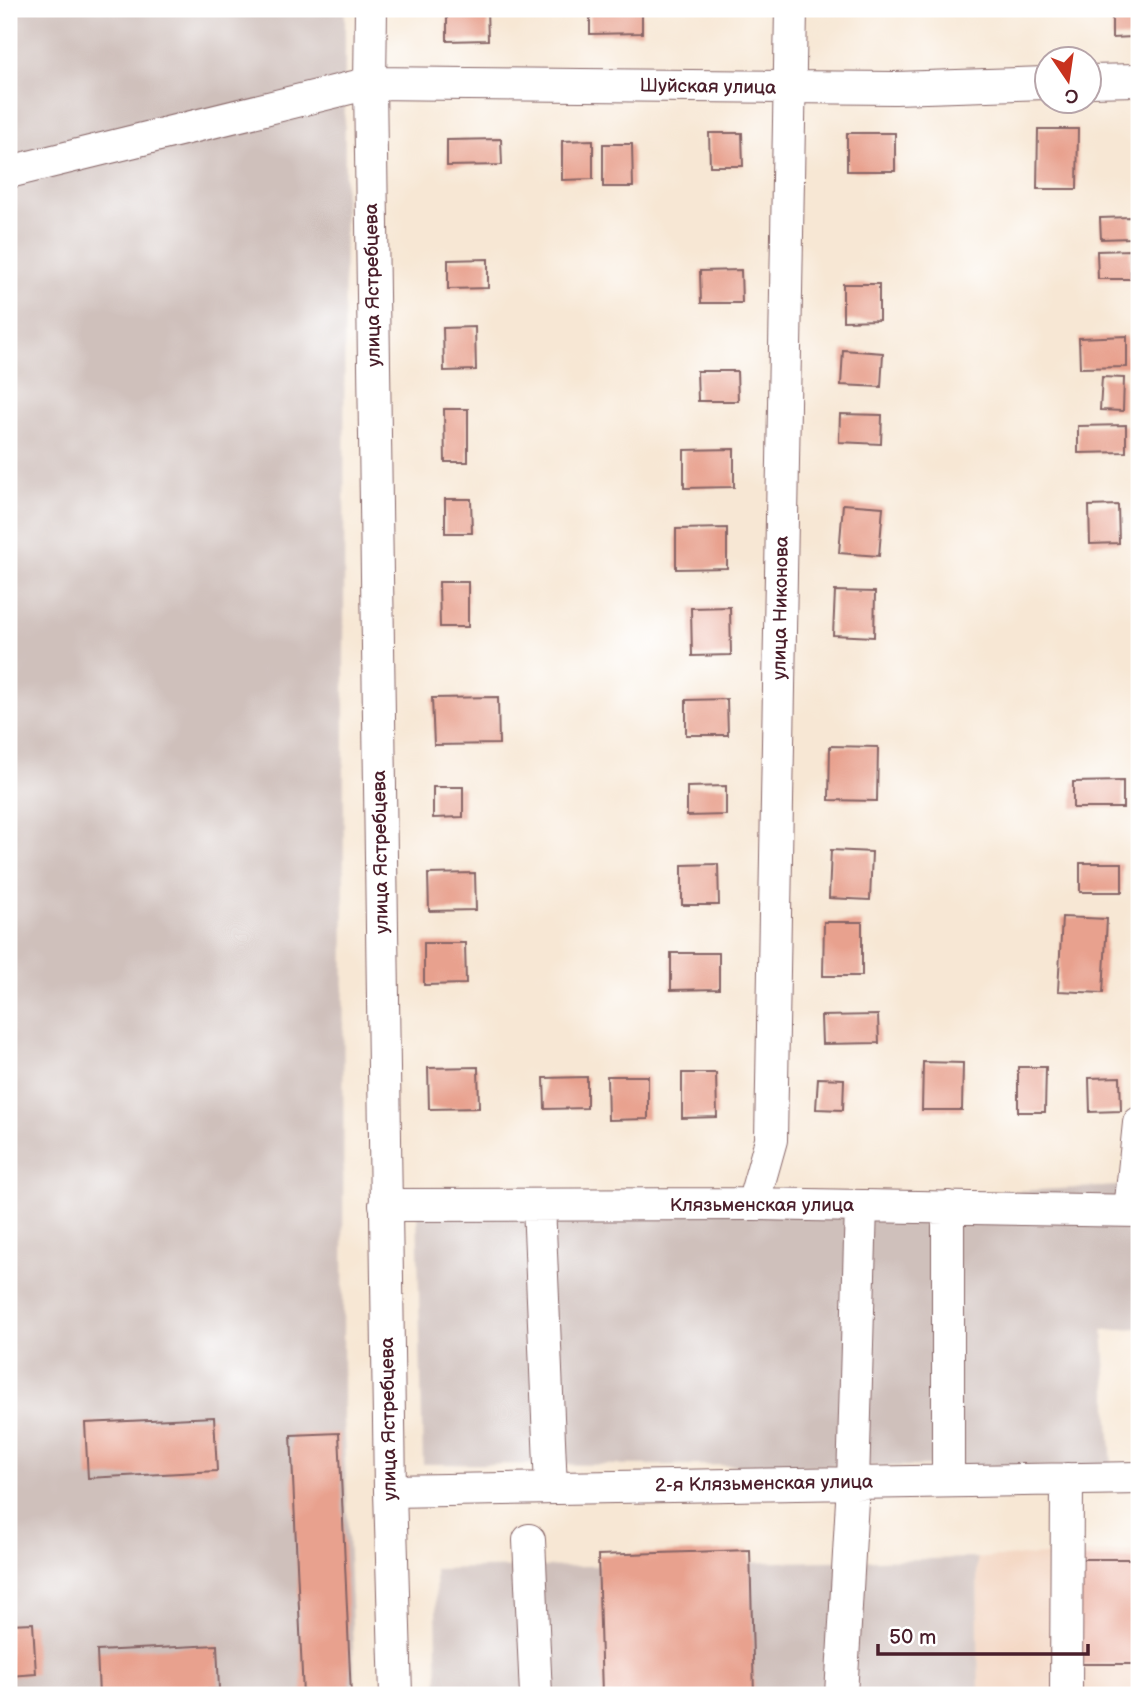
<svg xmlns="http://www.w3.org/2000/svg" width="1148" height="1704" viewBox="0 0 1148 1704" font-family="'Balsamiq Sans',sans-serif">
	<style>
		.built { fill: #f3d4bf }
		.industrial { fill: #cfc0bb }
		.building { fill: #e8a18e }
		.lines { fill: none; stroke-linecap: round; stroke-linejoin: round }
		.minor-casing { stroke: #876566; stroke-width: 34 }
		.minor { stroke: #fff; stroke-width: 32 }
		.labels { text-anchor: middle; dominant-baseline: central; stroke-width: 6; stroke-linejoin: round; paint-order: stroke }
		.street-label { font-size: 19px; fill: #4a1f2b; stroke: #fff }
	</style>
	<rect width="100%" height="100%" fill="#fff"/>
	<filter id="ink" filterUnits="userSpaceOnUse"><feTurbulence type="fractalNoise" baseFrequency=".0143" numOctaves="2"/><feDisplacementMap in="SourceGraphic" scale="14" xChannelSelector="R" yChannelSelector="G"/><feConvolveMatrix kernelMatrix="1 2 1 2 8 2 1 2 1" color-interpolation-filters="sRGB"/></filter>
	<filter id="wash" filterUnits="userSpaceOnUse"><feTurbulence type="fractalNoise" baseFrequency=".00686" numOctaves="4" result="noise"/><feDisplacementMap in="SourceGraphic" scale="28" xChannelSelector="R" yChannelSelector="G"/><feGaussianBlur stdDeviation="1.57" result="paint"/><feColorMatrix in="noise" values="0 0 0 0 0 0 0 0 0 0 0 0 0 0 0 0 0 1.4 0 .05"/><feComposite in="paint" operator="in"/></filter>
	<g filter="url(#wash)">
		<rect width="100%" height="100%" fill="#f7e7d4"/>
		<path class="built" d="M1139 1551V1695H979L977 1558Z"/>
		<path class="industrial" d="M9 9H345L343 1417 355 1695H9Z
			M1139 1185V1328L1103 1330 1112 1467 423 1464 417 1207 753 1204Z
			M977 1558 979 1695H438L435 1569Z"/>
		<g id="blocks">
			<path class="building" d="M447 9H487L488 40 447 41Z
				M590 9H642V33L590 34Z
				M1112 9H1132L1133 37 1112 38Z
				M1038 129H1078L1077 189H1037Z
				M709 133H742L743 166H710Z
				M847 133H895V171H847Z
				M501 139 502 165 447 166V140Z
				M593 140V179L562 180V141Z
				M603 144H632L633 187H603Z
				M1131 217V238L1101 239 1100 218Z
				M1130 250 1131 279H1098L1097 251Z
				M488 259V288L448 289V260Z
				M741 270 742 303H701L700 271Z
				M843 284H879V320L843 321Z
				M475 327 476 370 444 371 443 328Z
				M1127 336V367L1080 368 1079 338Z
				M843 350 883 353 881 387 841 385Z
				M697 371H737L738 401H698Z
				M1102 377 1124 378 1123 411 1100 410Z
				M444 409H468V462H445Z
				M840 414 882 415 881 444 839 442Z
				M1126 425V452L1078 453V426Z
				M734 449V487L684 488V450Z
				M445 499H471L472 533H445Z
				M843 504 883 507 879 556 839 553Z
				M1118 505 1119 543 1090 544 1089 506Z
				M727 528V568L676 569V529Z
				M439 582H468V627H440Z
				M835 591 875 592 874 637 833 635Z
				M730 607 731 655 692 656 691 608Z
				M498 697 499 744 434 745 432 698Z
				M727 699 728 735H686V700Z
				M830 746 878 747 877 801 829 800Z
				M1123 781V808H1073V782Z
				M726 786V815L687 816V787Z
				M433 787H463V817L433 818Z
				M831 850 872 852 870 900 829 898Z
				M1080 863H1122V892H1080Z
				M718 864 719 905H682V865Z
				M475 873 476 910 429 911 428 874Z
				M1062 917 1107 919 1103 993 1058 991Z
				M824 922H862V976H823Z
				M424 943H465L466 984 424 985Z
				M671 953H719V989L671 990Z
				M878 1015 879 1043 822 1044 821 1016Z
				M923 1062 963 1063 962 1110H922Z
				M478 1067 479 1108 429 1109 428 1068Z
				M1018 1067H1046L1045 1112H1018Z
				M682 1073H716L717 1117 682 1118Z
				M607 1076H648V1119L608 1120Z
				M587 1077V1108L545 1109 544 1078Z
				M1120 1077 1121 1111 1090 1112 1089 1078Z
				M818 1078 844 1079 843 1110 816 1109Z
				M214 1417 217 1471 88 1478 85 1423Z
				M339 1433 351 1695H303L291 1435Z
				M750 1550 754 1695H602L598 1555Z
				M1078 1559H1139V1664H1078Z
				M33 1623 36 1674 9 1676V1624Z
				M217 1645 219 1689 99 1695 97 1651Z"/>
		</g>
	</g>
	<g filter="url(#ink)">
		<use href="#blocks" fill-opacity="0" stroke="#876566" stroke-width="2"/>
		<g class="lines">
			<g class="minor-casing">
				<path id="minor" d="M371 9 370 83 390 1491 396 1695
					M1088 81 1139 80
					M9 172 370 83 895 88 1046 83
					M753 1204 771 1140 791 9
					M385 1205 753 1204 1139 1211
					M539 1205 551 1488
					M1130 1211 1139 1123
					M948 1481V1207
					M390 1491 1139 1478
					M529 1540 536 1695
					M841 1695 853 1483 861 1206
					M1066 1695 1067 1479"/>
			</g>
			<use href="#minor" class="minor"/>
		</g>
	</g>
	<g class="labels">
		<g class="street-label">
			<text transform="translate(708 87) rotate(1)">Шуйская улица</text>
			<text transform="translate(373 285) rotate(-91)">улица Ястребцева</text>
			<text transform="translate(781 608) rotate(-89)">улица Никонова</text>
			<text transform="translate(381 852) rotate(-91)">улица Ястребцева</text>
			<text x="762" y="1205">Клязьменская улица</text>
			<text transform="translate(389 1419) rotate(-91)">улица Ястребцева</text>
			<text transform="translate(764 1484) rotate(-1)">2-я Клязьменская улица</text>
		</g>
	</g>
	<rect width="1148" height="1704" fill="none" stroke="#fff" stroke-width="35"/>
	<g transform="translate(1068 80) rotate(167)"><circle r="33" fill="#ffffff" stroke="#b7a5aa" stroke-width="2"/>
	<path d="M0-5L12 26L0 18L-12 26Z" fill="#c8321e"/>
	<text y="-10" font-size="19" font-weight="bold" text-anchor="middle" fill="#4a1f2b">С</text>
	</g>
	<path d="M878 1644v10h210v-10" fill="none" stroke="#4a1f2b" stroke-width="3.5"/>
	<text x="889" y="1644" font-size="21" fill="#4a1f2b" stroke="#ffffff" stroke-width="5" paint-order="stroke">50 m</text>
</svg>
